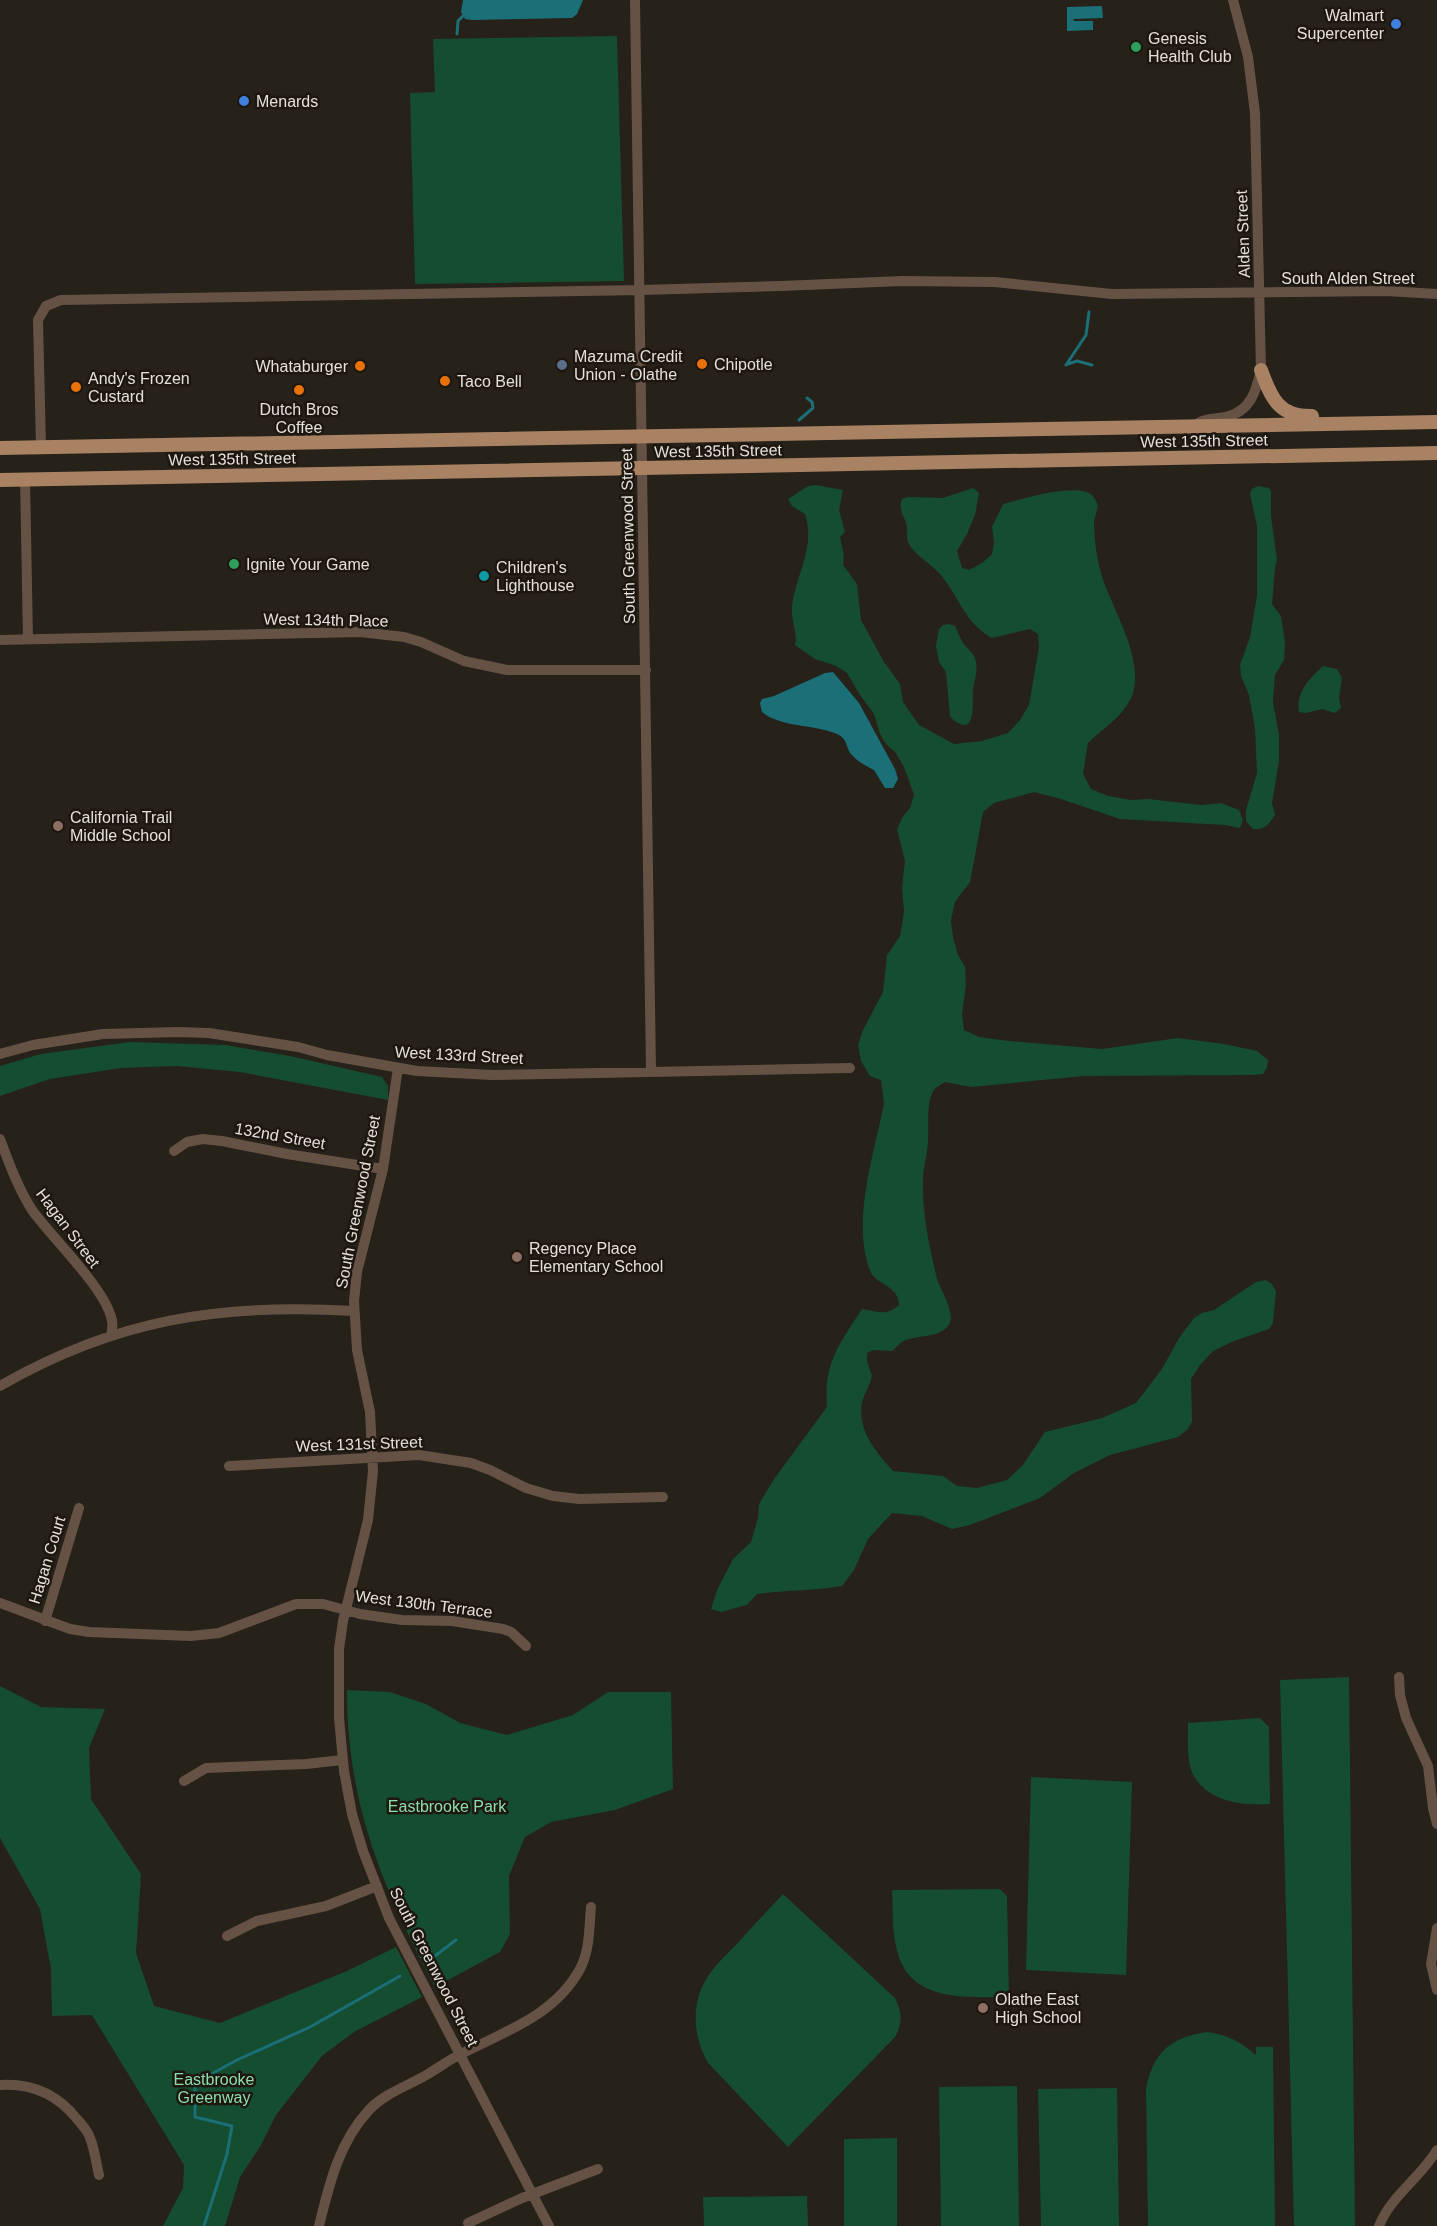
<svg xmlns="http://www.w3.org/2000/svg" width="1437" height="2226" viewBox="0 0 1437 2226" font-family="Arial,sans-serif">
	<style>
		.green { fill: #154d30 }
		.water { fill: #1b6f77 }
		.lines { fill: none; stroke-linecap: round; stroke-linejoin: round }
		.stream { stroke: #1b6f77; stroke-width: 3 }
		.minor { stroke: #665244; stroke-width: 10 }
		.major { stroke: #a98264; stroke-width: 14 }
		.shop-dot { fill: #3f7fe0; stroke: #1d1710; stroke-width: 2 }
		.leisure-dot { fill: #2e9e5b; stroke: #1d1710; stroke-width: 2 }
		.food-dot { fill: #e8710a; stroke: #1d1710; stroke-width: 2 }
		.service-dot { fill: #5c6f8a; stroke: #1d1710; stroke-width: 2 }
		.culture-dot { fill: #0f9aa8; stroke: #1d1710; stroke-width: 2 }
		.education-dot { fill: #8d6e63; stroke: #1d1710; stroke-width: 2 }
		.labels { text-anchor: middle; dominant-baseline: central; stroke-width: 5; stroke-linejoin: round; paint-order: stroke }
		.poi-label { font-size: 16px; fill: #e4e0db; stroke: #1d1710; text-anchor: start }
		.street-label { font-size: 16px; fill: #e4e0db; stroke: #1d1710 }
		.park-label { font-size: 16px; fill: #8cdead; stroke: #1d1710 }
	</style>
	<rect width="100%" height="100%" fill="#262119"/>
	<path class="green" d="M617 36 624 281 415 284 410 93 435 92 433 39Z
		M816 485 843 490 839 510 845 532 840 537 844 555 843 565 857 584 861 620 884 662 900 684 903 702 919 725 954 744 982 741 1008 733 1020 720 1029 705 1039 647 1038 634 1030 629 992 638C965 624 958 594 939 573 930 563 916 556 909 544 905 537 908 532 907 526 904 515 898 510 902 499L908 497 943 498 973 488 979 493 975 515 967 534 957 551 962 568 969 570 982 563 992 554 994 542 992 527 1003 504C1022 499 1076 482 1092 495 1093 496 1097 502 1097 503 1099 509 1095 515 1094 521 1094 535 1096 552 1099 566 1108 604 1144 653 1133 693 1126 715 1103 728 1088 743L1083 774 1091 789 1108 796 1131 800 1148 799 1201 805 1221 803 1239 810 1243 820 1240 828 1225 825 1120 819 1061 799 1034 792 994 803 983 812 970 882 955 902 951 920 953 937 958 955 965 967 966 985 962 1014 964 1030 979 1037 1009 1041 1102 1049 1178 1038 1224 1044 1257 1051 1268 1060 1267 1068 1263 1074 1251 1075 1084 1076 971 1087 945 1082C942 1084 936 1087 934 1090 926 1101 929 1126 928 1140 928 1153 923 1167 923 1180 922 1213 929 1244 936 1275 939 1289 958 1314 948 1326 939 1338 918 1335 906 1340 901 1341 896 1348 892 1351L873 1350 867 1353V1361L872 1376C870 1386 864 1393 862 1403 857 1430 876 1452 893 1471L943 1476 957 1486 977 1488 1007 1480 1023 1465 1045 1432 1102 1418 1136 1403 1162 1369 1179 1338 1194 1318 1202 1313 1214 1310 1256 1282 1265 1280 1271 1283 1276 1291 1273 1323 1269 1329 1234 1341 1213 1351 1200 1365 1191 1379 1192 1422 1188 1429 1178 1437 1110 1455 1074 1473 1040 1498 970 1525 952 1529 922 1516 892 1513 868 1539 854 1570 842 1586C813 1591 786 1590 757 1594L747 1605 721 1612 711 1609 718 1588 733 1559 751 1542 758 1518 759 1504 774 1479 827 1407C823 1364 840 1343 862 1309 877 1311 886 1317 899 1305 899 1284 874 1286 869 1268 852 1220 874 1153 884 1104L881 1080 870 1076 861 1061 858 1045 863 1030 883 992 887 955 900 936 904 912 902 888 905 861 897 830 902 818 910 808 914 795 904 767 895 752 886 744 880 734 874 714 860 695 847 673 836 666 815 659 795 645C798 633 792 625 792 612 792 579 817 550 805 514L792 506 788 499 808 486Z
		M1258 486 1269 488 1271 491V516L1277 560 1275 567 1272 604 1281 616 1285 643 1284 660 1275 675 1273 702 1279 735V761L1272 803 1275 815C1269 824 1265 830 1253 829L1246 821V810L1257 773 1255 729 1249 695 1241 676 1240 665 1250 637 1257 595V526L1250 494 1252 489Z
		M949 624 955 626C958 632 960 638 963 643 968 649 975 654 976 662 978 672 974 681 973 690 972 705 977 741 950 717L946 672 939 662 936 646 939 629 943 625Z
		M1323 666 1337 669 1342 678 1339 698 1341 708 1335 713 1322 709 1306 713 1299 712C1295 694 1310 677 1323 666Z
		M130 1042 225 1045 290 1056 382 1077 388 1086V1100L240 1072 177 1066 121 1068 50 1079 0 1096V1066L41 1054Z
		M1349 1677 1355 2226H1294L1280 1680Z
		M0 1686 41 1707 105 1709 89 1748 91 1799 141 1874 136 1953 154 2006 220 2023 347 1971 396 1947 422 1997 354 2032 322 2056 276 2115 261 2145 240 2177 225 2226H163L183 2188 184 2165 92 2015 52 2016 51 1969 40 1909 0 1838Z
		M347 1690 390 1692 426 1704 460 1723 507 1735 573 1715 608 1692H671L673 1789 615 1810 551 1822 525 1837 509 1876 510 1934 500 1952 435 1987C383 1888 347 1805 347 1690Z
		M1260 1718 1269 1727 1270 1804C1243 1806 1211 1802 1195 1778 1186 1765 1188 1737 1188 1723Z
		M1031 1777 1132 1782 1126 1975 1026 1970Z
		M1000 1889 1007 1896 1009 1997C964 1997 907 2003 896 1946 892 1928 893 1909 892 1890Z
		M783 1894 895 1998C902 2012 903 2023 895 2037L788 2147 708 2063C692 2035 690 1999 711 1972 718 1962 727 1954 736 1945 751 1928 767 1911 783 1894Z
		M1208 2032C1228 2035 1241 2042 1256 2055V2047H1273L1275 2226H1148L1146 2089C1153 2052 1171 2037 1208 2032Z
		M1017 2086 1019 2226H941L939 2087Z
		M1117 2088 1119 2226H1041L1038 2089Z
		M897 2138V2226H844V2139Z
		M807 2196 808 2226H704L703 2197Z"/>
	<path class="water" d="M463 0H583L577 14 572 18 472 20 465 19 461 12Z
		M1102 6 1103 18 1073 19 1074 21H1093V30L1067 31V7Z
		M833 672 859 703 895 769 898 779 893 788H885L874 770C866 766 858 762 851 754 846 748 848 740 839 735 817 724 781 728 762 712L760 703 762 699 774 696 825 673Z"/>
	<g class="lines">
		<path class="stream" d="M457 34 458 21 463 16
			M1068 364 1077 361 1092 365
			M1066 365 1086 335 1089 312
			M799 420 813 408 812 402 807 398
			M431 1959 456 1940
			M204 2226 227 2154 232 2126 195 2117V2083L237 2060 310 2027 400 1976"/>
		<path class="minor" d="M635 0 651 1071
			M1198 423C1207 418 1217 419 1226 417 1251 411 1256 391 1261 370L1255 113 1248 57 1233 0
			M41 447 38 320 46 306 61 300 641 290 781 286 902 281 995 282 1112 294 1387 291 1437 294
			M25 479 28 639
			M0 640 360 632 404 637 421 642 464 661 507 670H646
			M0 1054 33 1045 103 1034 178 1032 209 1033 298 1047 327 1055 417 1071 492 1075 850 1068
			M398 1068 383 1169 357 1272 354 1301 357 1350 370 1412 373 1471 368 1520 343 1621 339 1649V1718L344 1771 352 1814 363 1851 389 1918 549 2226
			M0 1139C9 1163 18 1188 32 1210 52 1238 107 1290 112 1321 113 1325 112 1331 111 1335
			M174 1151 187 1142 203 1139 222 1141 287 1154 383 1169
			M0 1386C116 1319 222 1303 354 1311
			M229 1466 419 1455 471 1463 490 1470 526 1488 553 1496 579 1499 663 1497
			M0 1603 70 1629 89 1632 191 1636 219 1633 296 1604H323L360 1614 402 1620 452 1621 503 1629 511 1632 526 1646
			M45 1621 79 1508
			M1399 1677 1400 1695 1406 1718 1428 1766 1433 1808 1437 1824
			M184 1781 206 1768 306 1764 342 1760
			M1437 1928 1431 1964 1437 1990
			M227 1936 257 1921 326 1906 377 1886
			M0 2085C32 2083 58 2095 77 2119 82 2125 88 2131 90 2138 95 2150 96 2163 99 2175
			M468 2223 522 2198 598 2169
			M319 2226C329 2185 339 2142 369 2110 385 2093 408 2086 428 2074 440 2067 450 2059 463 2053 506 2031 555 2015 580 1969 590 1950 589 1928 591 1907
			M1379 2226C1391 2196 1420 2178 1437 2150"/>
		<path class="major" d="M1261 370C1271 398 1279 417 1312 416
			M0 448 1437 422
			M0 480 1437 453"/>
	</g>
	<g class="shop-dot">
		<circle cx="1396" cy="24" r="6"/>
		<circle cx="244" cy="101" r="6"/>
	</g>
	<g class="leisure-dot">
		<circle cx="1136" cy="47" r="6"/>
		<circle cx="234" cy="564" r="6"/>
	</g>
	<g class="food-dot">
		<circle cx="702" cy="364" r="6"/>
		<circle cx="360" cy="366" r="6"/>
		<circle cx="445" cy="381" r="6"/>
		<circle cx="76" cy="387" r="6"/>
		<circle cx="299" cy="390" r="6"/>
	</g>
	<circle class="service-dot" cx="562" cy="365" r="6"/>
	<circle class="culture-dot" cx="484" cy="576" r="6"/>
	<g class="education-dot">
		<circle cx="58" cy="826" r="6"/>
		<circle cx="517" cy="1257" r="6"/>
		<circle cx="983" cy="2008" r="6"/>
	</g>
	<g class="labels">
		<g class="poi-label">
			<text x="1384" y="15" text-anchor="end">Walmart<tspan x="1384" dy="18">Supercenter</tspan></text>
			<text x="1148" y="38">Genesis<tspan x="1148" dy="18">Health Club</tspan></text>
			<text x="256" y="101">Menards</text>
			<text x="574" y="356">Mazuma Credit<tspan x="574" dy="18">Union - Olathe</tspan></text>
			<text x="714" y="364">Chipotle</text>
			<text x="348" y="366" text-anchor="end">Whataburger</text>
			<text x="88" y="378">Andy's Frozen<tspan x="88" dy="18">Custard</tspan></text>
			<text x="457" y="381">Taco Bell</text>
			<text x="299" y="409" text-anchor="middle">Dutch Bros<tspan x="299" dy="18">Coffee</tspan></text>
			<text x="246" y="564">Ignite Your Game</text>
			<text x="496" y="567">Children's<tspan x="496" dy="18">Lighthouse</tspan></text>
			<text x="70" y="817">California Trail<tspan x="70" dy="18">Middle School</tspan></text>
			<text x="529" y="1248">Regency Place<tspan x="529" dy="18">Elementary School</tspan></text>
			<text x="995" y="1999">Olathe East<tspan x="995" dy="18">High School</tspan></text>
		</g>
		<g class="street-label">
			<text transform="translate(1243 234) rotate(-92)">Alden Street</text>
			<text x="1348" y="278">South Alden Street</text>
			<text transform="translate(1204 441) rotate(-1)">West 135th Street</text>
			<text transform="translate(718 451) rotate(-1)">West 135th Street</text>
			<text transform="translate(232 459) rotate(-1)">West 135th Street</text>
			<text transform="translate(628 536) rotate(-91)">South Greenwood Street</text>
			<text transform="translate(326 620) rotate(1)">West 134th Place</text>
			<text transform="translate(459 1055) rotate(3)">West 133rd Street</text>
			<text transform="translate(280 1136) rotate(10)">132nd Street</text>
			<text transform="translate(358 1202) rotate(-79)">South Greenwood Street</text>
			<text transform="translate(68 1228) rotate(53)">Hagan Street</text>
			<text transform="translate(359 1444) rotate(-2)">West 131st Street</text>
			<text transform="translate(47 1560) rotate(-73)">Hagan Court</text>
			<text transform="translate(424 1604) rotate(7)">West 130th Terrace</text>
			<text transform="translate(434 1967) rotate(63)">South Greenwood Street</text>
		</g>
		<g class="park-label">
			<text x="447" y="1806">Eastbrooke Park</text>
			<text x="214" y="2079">Eastbrooke<tspan x="214" dy="18">Greenway</tspan></text>
		</g>
	</g>
</svg>
